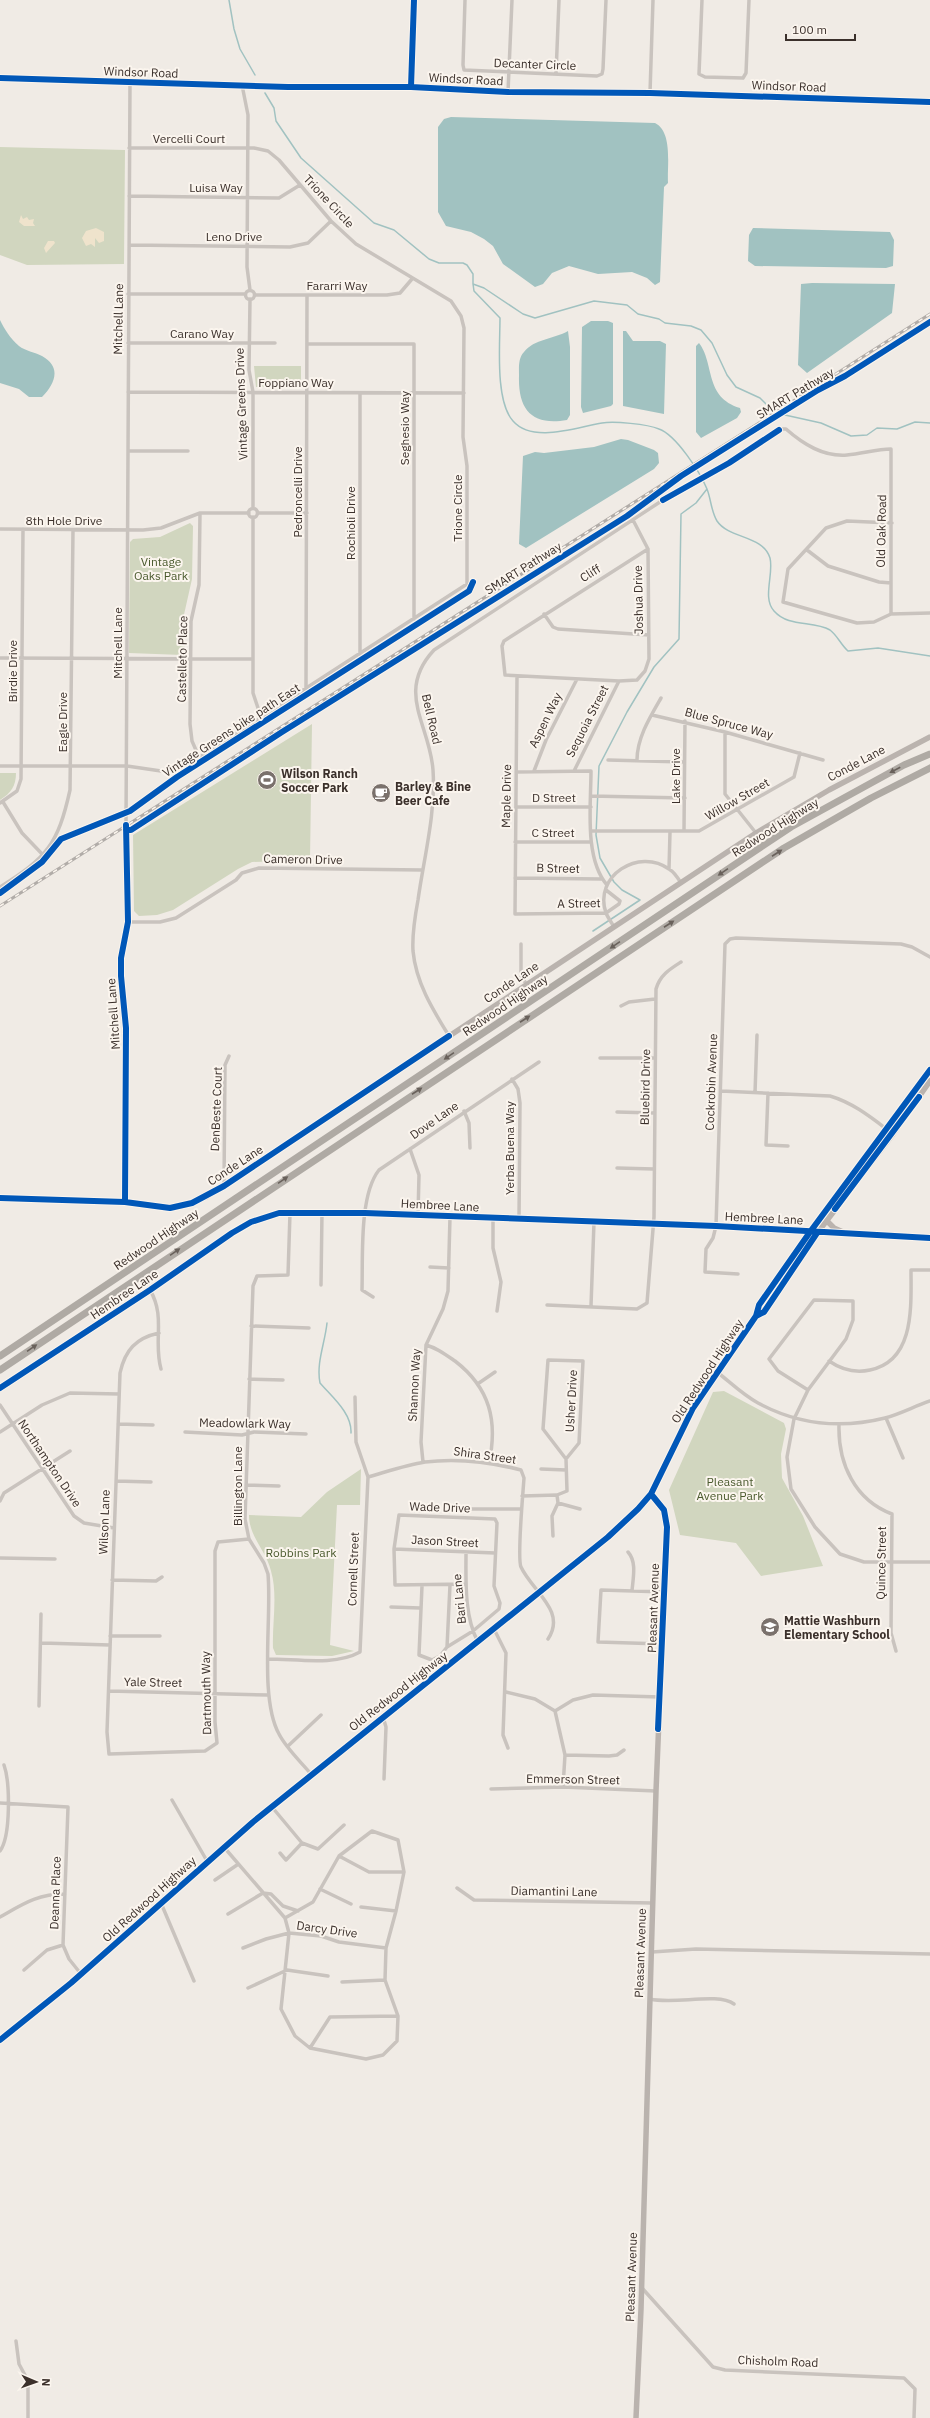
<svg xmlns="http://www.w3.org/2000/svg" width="930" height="2418" viewBox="0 0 930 2418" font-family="'IBM Plex Sans',sans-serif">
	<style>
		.green { fill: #d1d6bf }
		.sand { fill: #efe3cc }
		.water { fill: #a1c2c1 }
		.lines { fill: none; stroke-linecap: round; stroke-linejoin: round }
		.stream { stroke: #a1c2c1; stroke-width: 1.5 }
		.street { stroke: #c9c3be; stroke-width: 3.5 }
		.secondary { stroke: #bab3ae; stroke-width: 5.5 }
		.highway { stroke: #afaaa4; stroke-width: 7 }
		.rail-casing { stroke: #b1aca8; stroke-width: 3 }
		.rail { stroke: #fbf5ee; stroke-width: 1.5; stroke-dasharray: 4.5; stroke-linecap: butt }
		.cycleway-casing { stroke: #fbf5ee; stroke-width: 8 }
		.cycleway { stroke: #0057b8; stroke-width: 6 }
		.oneway { fill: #69615b }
		.labels { text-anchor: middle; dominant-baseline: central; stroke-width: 4; stroke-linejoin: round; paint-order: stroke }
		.street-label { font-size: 12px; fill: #3b302b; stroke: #fbf5ee }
		.park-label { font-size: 12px; fill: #4a5a2e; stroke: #fbf5ee }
		.poi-label { font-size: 12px; font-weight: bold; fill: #3b302b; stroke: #fbf5ee; text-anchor: start }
	</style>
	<rect width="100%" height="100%" fill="#f0ebe5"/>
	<path class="green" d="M0 147 125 150 124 264 27 265 0 255Z
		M254 366H301V386L256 387Z
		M190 523 193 526 192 579 183 619 185 653 182 655 129 653 130 542 133 539 160 537Z
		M312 724 310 860 252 862 238 869 173 910 157 915 139 916 134 911 133 835Z
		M0 773H16C16 786 11 793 0 800Z
		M724 1391 784 1423 786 1429 781 1454 782 1478 803 1516 823 1566 761 1576 736 1543 680 1535 669 1490 713 1392Z
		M361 1469 360 1505H337L330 1645 354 1651 332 1656 276 1655 273 1648C272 1623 278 1595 271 1571 266 1550 249 1537 249 1515L301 1517 327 1492Z"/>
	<path class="sand" d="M21 215 23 219 27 217 29 220 34 219 33 223 35 226H24L19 222Z
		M96 228 104 232V241L99 243 95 238V247L91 244 86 246 82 238 86 231Z
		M48 241H54L55 243 46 253 44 248Z"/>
	<path class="water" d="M451 117 655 123C673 132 667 166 668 183L664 187 660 282 655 285 647 278 632 272 598 274 569 266 552 273 543 284 535 287 503 264 493 246 484 239 471 232 446 226 438 212V127L444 119Z
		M753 228 890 232 894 240 893 266 886 268 755 266 748 261 749 235Z
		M812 283 895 284 892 313 807 373 798 365 801 284Z
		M0 320C5 330 10 338 19 346 25 351 35 352 42 356 62 367 55 384 42 397H29L19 389 0 383Z
		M591 321H608L613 323V404L611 406 583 413 581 407 582 327Z
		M568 331 570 347V415L567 420C532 426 518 410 519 376 519 368 518 358 524 352 534 339 554 339 568 331Z
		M623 331H626L633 341H660L666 344 664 414 623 406Z
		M699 343C715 364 704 397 740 408L741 412 737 418 701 438 696 432V346Z
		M621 439 628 440 654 450 658 453 659 463 654 469 526 548 519 544 523 456 535 452 544 453 594 447Z"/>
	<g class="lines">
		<path class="stream" d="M229 0 234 29 240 49 255 75
			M265 93 274 108 276 121 301 158 374 223 394 230 429 259 439 263H463L467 265 473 274V284L484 288 523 314 535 318 594 301 627 305 638 314 659 319 665 323 691 326 701 330 712 343 727 375 736 387 760 398 769 407 785 415 821 423 851 436 867 435 877 428 897 429 915 422 930 423
			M473 284 474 291 500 318C500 345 495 401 513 421 533 444 577 427 602 423 614 421 647 424 659 429 676 435 700 472 707 489 711 499 711 511 717 521 729 539 763 535 770 558 774 574 762 598 774 611 789 628 813 620 830 630 837 635 841 645 848 651L878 648 930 656
			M593 931 640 900 622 890 614 882 600 858 596 835 599 766 627 712 654 667 679 639 681 514 696 503 707 489
			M327 1323C325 1343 316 1363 320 1383 332 1397 352 1413 351 1433"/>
		<path class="street" d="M465 0 463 65 464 70 597 76 602 74 603 69 606 0
			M702 0 699 74 705 77 743 78 746 73 749 0
			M556 74 559 0
			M242 85 248 115 247 267 250 290
			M411 87 414 0
			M508 92 512 0
			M650 93 653 0
			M129 196 279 198 300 185
			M129 245 290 247 308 243 331 221
			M245.5 295a4.5 4.5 0 1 1 9 0a4.5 4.5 0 1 1-9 0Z
			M128 294H245
			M255 295H387L400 293 412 279
			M250 299 249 370 253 392V508
			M128 343H275
			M307 344H414V619
			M128 392 464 393
			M128 451H188
			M248.5 513a4.5 4.5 0 1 1 9 0a4.5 4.5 0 1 1-9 0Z
			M258 513H307
			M253 517V693L261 717
			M633 520 648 549 649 659 645 671 637 680 619 681 505 675 502 646 504 641 648 549
			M892 523 847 521 826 528 788 569 783 602 857 623 874 622 891 614 930 613
			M0 529 143 530 161 528 200 513H249
			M807 550 828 566 879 582 891 583
			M544 614 553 627 558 629 649 635
			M360 654V393
			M0 658 252 659
			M517 677 515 914 606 913 619 904 620 901 606 890
			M306 689 307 295
			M652 715 725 732 823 760
			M725 732V794L756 833
			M199 757 192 741 190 724 191 621 199 585 200 513
			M608 760 684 762
			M637 760C637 738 650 717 661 698
			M0 766H127L161 771 177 770 206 753 467 584V466L463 437 464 328 461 316 451 301 356 244 331 221 279 160 268 151 254 148H129
			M534 771 546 740 577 679
			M574 771 619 681
			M516 772 591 771C591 805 584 858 607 885
			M591 796 685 798
			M3 802 22 833 44 856
			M0 803 17 791 21 779 23 529
			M516 807H591
			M591 831H699L794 777 800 753
			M684 831 685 721
			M515 842H590
			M669 869 670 832
			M515 878 601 879
			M0 887C47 858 58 844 70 790L73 530
			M128 922H160L176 918 236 880 242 873 259 868 422 870
			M614 927C612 923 608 918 606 913 593 876 639 847 669 869 674 872 678 878 681 883
			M521 944V976L527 985
			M621 1006 629 1002 655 999
			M449 1036C433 1010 416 983 413 951 412 934 415 916 418 900 424 857 436 813 433 770 430 725 395 692 434 650L663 500 729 463 782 429H786C803 444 823 457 847 455 862 454 876 449 891 449V614
			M600 1058H655
			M512 1079 518 1089 520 1103 519 1219
			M721 1091 830 1096C854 1103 873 1119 893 1134
			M755 1093 757 1035
			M768 1093 766 1145 788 1146
			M464 1111 469 1123 470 1148
			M617 1112 654 1113
			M410 1149 419 1175 418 1215
			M617 1168 654 1169
			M224 1186 225 1065 229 1056
			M125 1202 126 1028 121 976V958L128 922 126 825 130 82
			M290 1213 288 1275 257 1276 253 1286 245 1519 249 1539 264 1563 268 1574C272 1617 259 1698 279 1734 286 1748 301 1762 311 1774
			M493 1219V1248L501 1282 497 1311
			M430 1267 449 1268
			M738 1274 705 1272 706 1249 713 1238 716 1226 725 944 730 939 736 938 901 944 912 947 930 957
			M321 1285 322 1212
			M150 1290C166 1317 153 1341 161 1369
			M373 1297 362 1290C363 1257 359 1195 379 1170L539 1062
			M547 1305 637 1309 647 1303 654 1217 656 989C660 975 670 969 681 962
			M591 1306 594 1222
			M251 1326 309 1328
			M159 1333C136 1338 125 1350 120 1373L107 1732 109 1754 205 1751 217 1743 215 1722V1551L218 1542 249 1539
			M426 1345C437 1348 445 1354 455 1361 490 1388 498 1421 489 1463
			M548 1360 583 1361 579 1443 566 1459 543 1429Z
			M829 1361C842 1370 856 1373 870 1370 915 1361 911 1306 911 1270H930
			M717 1372C730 1382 743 1395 758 1403 797 1424 841 1429 885 1418 900 1414 915 1406 930 1401
			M249 1379 283 1380
			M479 1383 495 1372
			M808 1390 778 1371 769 1359 814 1300 853 1301V1320L846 1339 808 1390 794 1419 787 1457 791 1489 815 1527 840 1554 864 1562H930
			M0 1405 74 1516 84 1523 114 1528
			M886 1418 903 1458
			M118 1424 153 1425
			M839 1425C838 1464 855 1500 892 1514L891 1633 896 1651
			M0 1432 42 1405 70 1393 119 1394
			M185 1432 242 1435 254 1432 306 1434
			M423 1462 421 1442 426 1345 443 1309 448 1291 450 1217
			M541 1469 566 1470
			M368 1477C386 1472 406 1465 425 1462 457 1458 490 1462 521 1470L524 1478C523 1493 517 1558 521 1567 532 1591 567 1611 548 1639
			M116 1481 151 1482
			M246 1485 279 1486
			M522 1496 557 1495
			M0 1501 4 1493 70 1451
			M558 1503 580 1509
			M455 1505 457 1509H521
			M553 1536 552 1516 558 1503 557 1495 567 1491 566 1459
			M394 1549 495 1553
			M628 1552C637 1562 633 1578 632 1591
			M466 1553C466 1581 464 1616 478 1642
			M0 1558 55 1559
			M112 1580 156 1581 162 1577
			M422 1586 419 1655 432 1660 440 1656 447 1647 473 1631 499 1609 500 1603 494 1586 497 1523 495 1519 399 1515 394 1549 395 1585 466 1584
			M391 1607 420 1608
			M494 1629 506 1653 503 1735 508 1748
			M110 1636H160
			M42 1643 110 1645
			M663 1644 598 1642 601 1590 665 1592
			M447 1647 450 1585
			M268 1659C297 1659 335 1666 360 1652L368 1477 356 1442 355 1397
			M109 1691 268 1695
			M506 1692 535 1699 555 1711 565 1755 563 1787
			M39 1706 41 1614
			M555 1711 573 1700 593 1695 660 1697
			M383 1717 386 1727 384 1779
			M288 1746 321 1715
			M565 1755 609 1756 617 1755 624 1750
			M491 1789 563 1787 656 1791
			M172 1800 207 1861
			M0 1803 68 1807 63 1945 69 1959 81 1974
			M272 1807 302 1843 318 1849 344 1825
			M223 1846 285 1918 313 1902 339 1856 372 1831 398 1840 404 1872 396 1911 386 1948 385 1980 398 2016 397 2041 383 2055 366 2059 310 2048 295 2036 281 2009 289 1933 285 1918
			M0 1851C11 1836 10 1782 4 1765
			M280 1853 286 1860 302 1843
			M339 1856 369 1872H404
			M215 1880 237 1865
			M457 1888 474 1900 653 1903
			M320 1889 351 1904
			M161 1903 194 1981
			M361 1907 396 1911
			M228 1914 263 1893 271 1894 283 1906 298 1911
			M0 1917C23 1904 37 1894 65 1894
			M243 1948 266 1939 289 1933 321 1936 339 1942 386 1948
			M652 1952 696 1949 930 1954
			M24 1970 47 1950 63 1945
			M342 1982 385 1980
			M248 1988 287 1970 328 1976
			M650 1999C675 2005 717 1992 734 2004
			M310 2048 330 2017 398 2016
			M642 2288 713 2367 725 2370 904 2378 915 2389 914 2418
			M16 2341 19 2364 26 2377 28 2387V2418"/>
		<path class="secondary" d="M0 78 288 87H411L508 92 650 93 930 102
			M0 1198 125 1202 170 1208 181 1206 206 1197 756 833 829 790 930 737
			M827 1221 834 1228 843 1232
			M756 1316 764 1312 818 1232 893 1134 930 1081
			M0 1388 150 1290 232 1233 251 1222 279 1213H365L716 1226 930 1238
			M0 2040 71 1983 253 1822 608 1537 638 1509 651 1494 693 1408 756 1316 759 1305 810 1232 930 1070
			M636 2418 641 2309 656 1791 667 1527 664 1510 651 1494"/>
		<path class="highway" d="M0 1356 791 827 904 765 930 754
			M0 1370 784 848 871 798 930 768"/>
		<g class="rail-casing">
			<path id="rail" d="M0 906 930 314"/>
		</g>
		<use href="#rail" class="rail"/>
		<g class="cycleway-casing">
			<path id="cycleway" d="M0 78 288 87H411L508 92 650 93 930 102
				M411 87 414 0
				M663 500 729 463 779 430
				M126 830H131L282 732 627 516 681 476 738 440 818 390 845 376 930 322
				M0 893 42 862 61 839 130 811 177 777 469 591 473 582
				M0 1198 125 1202 170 1208 192 1203 224 1186 449 1036
				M125 1202 126 1028 121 976V958L128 922 126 825
				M835 1209 919 1097
				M756 1316 764 1312 817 1233
				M0 1388 150 1290 232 1233 251 1222 279 1213H365L716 1226 930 1238
				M651 1494 664 1510 667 1527 658 1729
				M0 2040 71 1983 253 1822 608 1537 638 1509 651 1494 693 1408 756 1316 759 1305 810 1232 930 1070"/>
		</g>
		<use href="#cycleway" class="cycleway"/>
	</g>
	<defs><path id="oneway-solid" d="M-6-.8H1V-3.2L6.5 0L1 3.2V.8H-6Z"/></defs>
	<g class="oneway">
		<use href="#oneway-solid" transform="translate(895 770) rotate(152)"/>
		<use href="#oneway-solid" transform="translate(777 853) rotate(-33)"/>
		<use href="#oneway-solid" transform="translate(723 872) rotate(146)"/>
		<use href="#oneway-solid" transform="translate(669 924) rotate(-33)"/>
		<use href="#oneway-solid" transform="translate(615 945) rotate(146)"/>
		<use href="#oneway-solid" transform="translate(525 1019) rotate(-33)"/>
		<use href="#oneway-solid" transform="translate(449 1056) rotate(146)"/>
		<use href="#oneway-solid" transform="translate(417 1091) rotate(-33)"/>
		<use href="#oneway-solid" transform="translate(283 1180) rotate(-34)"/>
		<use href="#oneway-solid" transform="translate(175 1252) rotate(-34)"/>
		<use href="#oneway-solid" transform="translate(32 1348) rotate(-34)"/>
	</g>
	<defs>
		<g id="stadium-disc" transform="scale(1)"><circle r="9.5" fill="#7a716c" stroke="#fbf5ee"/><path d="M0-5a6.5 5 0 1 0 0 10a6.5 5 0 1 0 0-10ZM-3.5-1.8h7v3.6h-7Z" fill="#fff"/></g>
		<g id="cafe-disc" transform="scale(1)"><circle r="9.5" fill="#7a716c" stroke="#fbf5ee"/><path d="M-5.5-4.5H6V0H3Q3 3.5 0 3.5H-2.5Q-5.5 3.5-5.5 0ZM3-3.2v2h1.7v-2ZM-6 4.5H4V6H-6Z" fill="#fff"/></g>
		<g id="school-disc" transform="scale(1)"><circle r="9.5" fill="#7a716c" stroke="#fbf5ee"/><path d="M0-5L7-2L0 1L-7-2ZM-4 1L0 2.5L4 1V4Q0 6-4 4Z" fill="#fff"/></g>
	</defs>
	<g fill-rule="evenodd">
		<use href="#stadium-disc" x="267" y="780"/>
		<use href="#cafe-disc" x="381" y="793"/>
		<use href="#school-disc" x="770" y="1627"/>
	</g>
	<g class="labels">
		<g class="street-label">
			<text transform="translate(535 64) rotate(2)">Decanter Circle</text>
			<text transform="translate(141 72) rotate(2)">Windsor Road</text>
			<text transform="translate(466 79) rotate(3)">Windsor Road</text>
			<text transform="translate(789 86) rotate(2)">Windsor Road</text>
			<text x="189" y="138">Vercelli Court</text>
			<text x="216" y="187">Luisa Way</text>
			<text transform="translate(329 201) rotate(47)">Trione Circle</text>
			<text x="234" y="236">Leno Drive</text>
			<text x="337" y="285">Fararri Way</text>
			<text transform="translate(118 319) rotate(-89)">Mitchell Lane</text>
			<text x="202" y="333">Carano Way</text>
			<text x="296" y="382">Foppiano Way</text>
			<text transform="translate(795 393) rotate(-31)">SMART Pathway</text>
			<text transform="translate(241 404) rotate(-92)">Vintage Greens Drive</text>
			<text transform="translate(404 428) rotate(-90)">Seghesio Way</text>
			<text transform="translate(297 492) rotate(-90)">Pedroncelli Drive</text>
			<text transform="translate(457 508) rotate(-90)">Trione Circle</text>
			<text x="64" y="520">8th Hole Drive</text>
			<text transform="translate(350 523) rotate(-90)">Rochioli Drive</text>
			<text transform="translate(881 531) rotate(-89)">Old Oak Road</text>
			<text transform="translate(523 568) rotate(-32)">SMART Pathway</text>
			<text transform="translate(590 573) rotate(-32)">Cliff</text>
			<text transform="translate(638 600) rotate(-91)">Joshua Drive</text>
			<text transform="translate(117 643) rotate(-90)">Mitchell Lane</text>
			<text transform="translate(182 659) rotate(-89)">Castelleto Place</text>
			<text transform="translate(12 671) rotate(-90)">Birdie Drive</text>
			<text transform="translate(432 719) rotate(77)">Bell Road</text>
			<text transform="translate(545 720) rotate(-64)">Aspen Way</text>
			<text transform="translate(587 721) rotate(-63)">Sequoia Street</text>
			<text transform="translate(62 722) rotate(-90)">Eagle Drive</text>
			<text transform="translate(729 723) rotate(15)">Blue Spruce Way</text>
			<text transform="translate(231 730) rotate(-33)">Vintage Greens bike path East</text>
			<text transform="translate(856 763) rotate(-28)">Conde Lane</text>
			<text transform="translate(675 776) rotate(-90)">Lake Drive</text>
			<text transform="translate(506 796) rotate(-89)">Maple Drive</text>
			<text x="554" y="797">D Street</text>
			<text transform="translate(737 799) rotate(-30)">Willow Street</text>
			<text transform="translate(775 827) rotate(-32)">Redwood Highway</text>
			<text x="553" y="832">C Street</text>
			<text transform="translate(303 859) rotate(1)">Cameron Drive</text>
			<text transform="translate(558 868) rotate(1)">B Street</text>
			<text transform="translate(579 903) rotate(-1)">A Street</text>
			<text transform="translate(511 982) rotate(-34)">Conde Lane</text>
			<text transform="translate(505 1005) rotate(-34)">Redwood Highway</text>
			<text transform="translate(113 1014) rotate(-94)">Mitchell Lane</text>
			<text transform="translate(711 1082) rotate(-88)">Cockrobin Avenue</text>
			<text transform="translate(645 1087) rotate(-89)">Bluebird Drive</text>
			<text transform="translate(216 1109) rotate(-88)">DenBeste Court</text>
			<text transform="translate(434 1120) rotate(-35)">Dove Lane</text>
			<text transform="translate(509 1148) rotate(-90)">Yerba Buena Way</text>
			<text transform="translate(235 1165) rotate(-33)">Conde Lane</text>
			<text transform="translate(440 1205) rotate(3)">Hembree Lane</text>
			<text transform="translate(764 1218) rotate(3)">Hembree Lane</text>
			<text transform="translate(156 1239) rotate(-34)">Redwood Highway</text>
			<text transform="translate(124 1294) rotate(-34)">Hembree Lane</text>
			<text transform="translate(707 1371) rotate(-57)">Old Redwood Highway</text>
			<text transform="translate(414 1385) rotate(-87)">Shannon Way</text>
			<text transform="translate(571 1401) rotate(-87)">Usher Drive</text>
			<text transform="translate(245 1423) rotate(1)">Meadowlark Way</text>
			<text transform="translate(485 1455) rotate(8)">Shira Street</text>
			<text transform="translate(50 1463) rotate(56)">Northampton Drive</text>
			<text transform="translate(237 1486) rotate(-90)">Billington Lane</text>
			<text transform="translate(440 1507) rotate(2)">Wade Drive</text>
			<text transform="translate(104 1522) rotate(-88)">Wilson Lane</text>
			<text transform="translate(445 1541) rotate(3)">Jason Street</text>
			<text transform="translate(881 1563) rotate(-89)">Quince Street</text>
			<text transform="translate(353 1569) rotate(-88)">Cornell Street</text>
			<text transform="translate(459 1599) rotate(-96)">Bari Lane</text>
			<text transform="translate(653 1608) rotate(-88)">Pleasant Avenue</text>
			<text transform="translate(153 1682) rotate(1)">Yale Street</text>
			<text transform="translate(398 1691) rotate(-38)">Old Redwood Highway</text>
			<text transform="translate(206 1693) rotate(-91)">Dartmouth Way</text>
			<text transform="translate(573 1779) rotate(1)">Emmerson Street</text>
			<text transform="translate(554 1891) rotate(1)">Diamantini Lane</text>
			<text transform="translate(55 1893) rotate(-88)">Deanna Place</text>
			<text transform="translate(149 1899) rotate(-42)">Old Redwood Highway</text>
			<text transform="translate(327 1929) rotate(8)">Darcy Drive</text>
			<text transform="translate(640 1953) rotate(-88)">Pleasant Avenue</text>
			<text transform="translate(631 2277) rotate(-88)">Pleasant Avenue</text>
			<text transform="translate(778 2361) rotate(2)">Chisholm Road</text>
		</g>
		<g class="park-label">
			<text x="161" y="561">Vintage<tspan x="161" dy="14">Oaks Park</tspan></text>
			<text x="730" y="1481">Pleasant<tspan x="730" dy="14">Avenue Park</tspan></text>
			<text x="301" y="1552">Robbins Park</text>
		</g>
		<g class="poi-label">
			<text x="281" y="773">Wilson Ranch<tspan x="281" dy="14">Soccer Park</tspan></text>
			<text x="395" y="786">Barley &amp; Bine<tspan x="395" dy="14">Beer Cafe</tspan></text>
			<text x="784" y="1620">Mattie Washburn<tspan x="784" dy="14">Elementary School</tspan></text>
		</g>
	</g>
	<g transform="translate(36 2382) rotate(92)" stroke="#fbf5ee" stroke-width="3" paint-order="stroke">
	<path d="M0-3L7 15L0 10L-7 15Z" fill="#3b302b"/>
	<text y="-6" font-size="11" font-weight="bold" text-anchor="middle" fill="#3b302b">N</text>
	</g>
	<path d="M786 34v6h69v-6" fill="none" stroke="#3b302b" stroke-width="2"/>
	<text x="792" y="34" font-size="12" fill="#3b302b" stroke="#fbf5ee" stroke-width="3" paint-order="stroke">100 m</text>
</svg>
